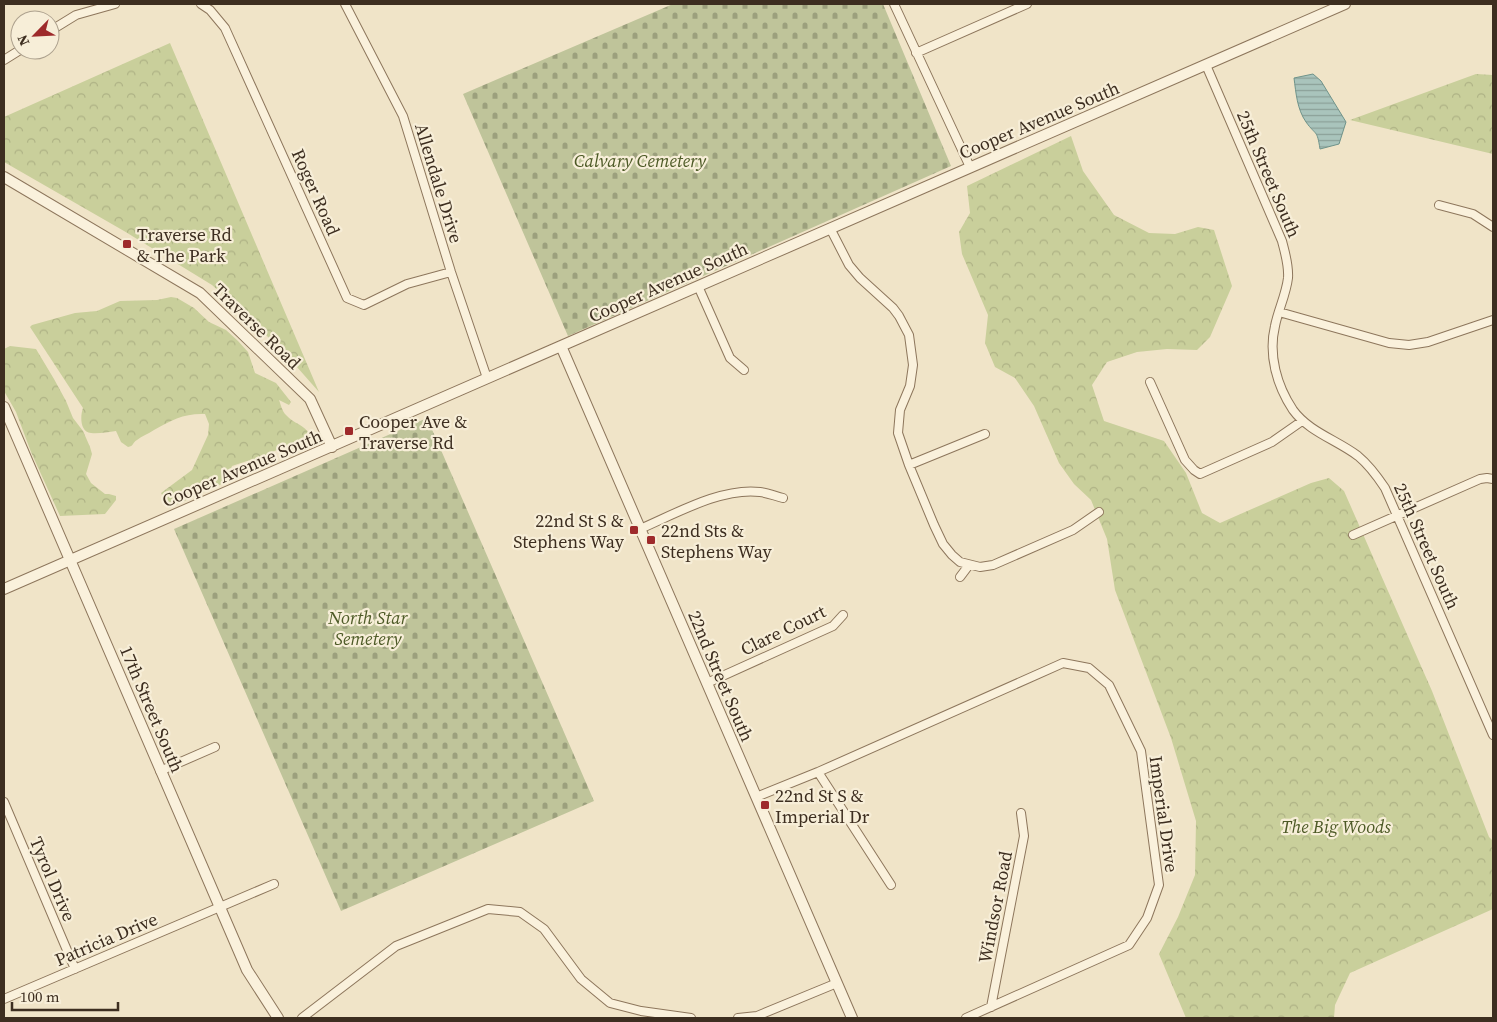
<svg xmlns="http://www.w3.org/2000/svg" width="1497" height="1022" viewBox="0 0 1497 1022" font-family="'Source Serif 4',serif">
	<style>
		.forest { fill: url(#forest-crowns) }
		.cemetery { fill: url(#cemetery-stones) }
		.water { fill: url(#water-rules); stroke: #6f938a }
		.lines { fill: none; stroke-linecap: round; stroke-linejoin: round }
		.minor-casing { stroke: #8d765c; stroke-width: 10 }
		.tertiary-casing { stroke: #8d765c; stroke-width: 12 }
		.minor { stroke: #faf1dc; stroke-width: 8 }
		.tertiary { stroke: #faf1dc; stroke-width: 10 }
		.poi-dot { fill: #9e2a2b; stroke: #f7eed8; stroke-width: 2 }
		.labels { text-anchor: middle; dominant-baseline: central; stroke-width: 4.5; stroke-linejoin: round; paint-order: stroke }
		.street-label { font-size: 18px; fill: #3d2e20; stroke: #f7eed8 }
		.park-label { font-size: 18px; font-style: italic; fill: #4d5a26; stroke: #f7eed8 }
		.poi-label { font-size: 18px; fill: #3d2e20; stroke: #f7eed8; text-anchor: start }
	</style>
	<defs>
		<pattern id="forest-crowns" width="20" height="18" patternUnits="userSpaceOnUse" patternTransform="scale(1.25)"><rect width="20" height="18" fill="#c9cf9b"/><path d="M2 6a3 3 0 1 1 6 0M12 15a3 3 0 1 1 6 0" fill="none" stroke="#aeb285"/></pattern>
		<pattern id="cemetery-stones" width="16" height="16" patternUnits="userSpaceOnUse" patternTransform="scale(1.25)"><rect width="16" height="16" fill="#bfc49a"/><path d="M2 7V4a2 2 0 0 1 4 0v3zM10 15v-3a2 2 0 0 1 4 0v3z" fill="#9ca07d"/></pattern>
		<pattern id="water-rules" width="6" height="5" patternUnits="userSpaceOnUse" patternTransform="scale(1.25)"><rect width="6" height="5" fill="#a9c4bc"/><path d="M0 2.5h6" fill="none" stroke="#8ba098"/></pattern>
	</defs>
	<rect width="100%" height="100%" fill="#f0e4c8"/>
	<path class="forest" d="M170 43 319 392 289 358 246 315 212 285 124 231 4 162V117Z
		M1476 74 1493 75V154L1350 120Z
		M1071 136 1083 171 1114 215 1149 233 1175 234 1198 227 1214 230 1232 286 1210 337 1197 350 1167 349 1137 352 1107 362 1092 385 1104 421 1164 441 1186 473 1202 513 1220 523 1311 483 1329 478 1344 491 1432 691 1489 837 1493 841V909L1350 973 1335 1005 1334 1018H1186L1159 954 1178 917 1195 875 1196 821 1171 738 1115 590 1107 539 1091 500 1074 484 1059 463 1034 406 1015 378 995 367 985 343 988 315 962 254 959 232 970 213 967 186Z
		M171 297 177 298 194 308 209 322 226 330 238 341 248 352 255 373 276 383 291 402 289 405 279 400C281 405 282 411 286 415 294 424 304 424 310 435L304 450C291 448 273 446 265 459L278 462C267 466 257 469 247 461L232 466 226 482 169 508 161 493 192 470 208 435 209 424 205 414C185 413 171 420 154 430 148 434 142 436 137 440 132 443 134 446 128 447L121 442 116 431C108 432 98 434 91 433 80 432 80 416 83 408L30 327 32 325 75 313 97 311 120 301 157 300Z
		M10 346 36 349 54 379 66 401 73 418 83 431 90 447 92 454 86 474 91 483 105 494H109L116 496V500L105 514 60 516 31 452 16 412 4 391V349Z"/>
	<path class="cemetery" d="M673 4H883L951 166 568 336 463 94Z
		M427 418 594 801 341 911 174 529Z"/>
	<path class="water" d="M1313 74 1321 81 1346 122 1339 144 1320 149C1317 129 1316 136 1306 122 1297 109 1296 93 1294 78Z"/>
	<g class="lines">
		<g class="minor-casing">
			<path id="minor" d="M201 4 210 10 225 28 347 298 364 305 407 284 451 272
				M345 4 403 116 451 272 487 378
				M894 4 970 167
				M50 31 76 15 115 4
				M916 53 1027 4
				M4 60 20 50
				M1206 65 1282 241C1285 253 1289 265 1288 278 1286 295 1278 310 1275 326 1268 355 1277 386 1293 410 1309 432 1337 440 1358 456 1369 465 1377 476 1385 488L1493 735
				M1439 205 1473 214 1493 227
				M830 228 849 265 860 278 893 308 899 316 909 335 913 365 910 386 900 410 898 433 909 465 934 525 943 544 952 555 960 562 980 567 993 565 1073 530 1099 512
				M698 286 730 358 744 370
				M1279 312 1389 343 1409 345 1428 342 1493 320
				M1150 382 1185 460 1194 470 1200 474 1272 442 1302 421
				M909 465 985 434
				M640 529C675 514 722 487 760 492 768 493 775 496 783 498
				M1353 535 1480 479 1487 478 1493 479
				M960 577 969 565
				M707 683 833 626 843 615
				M160 771 215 747
				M818 772 891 885
				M756 797 818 772 1063 663 1089 668 1109 685 1141 751 1159 885 1147 918 1129 945 966 1018
				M4 802 75 969
				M4 999 274 884
				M991 1007 1024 836 1021 813
				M302 1018 396 946 488 909 520 912 544 929 581 979 610 1003 641 1011 691 1018
				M738 1018 757 1016 837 983"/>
		</g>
		<g class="tertiary-casing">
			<path id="tertiary" d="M4 177 200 293 310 399 332 447
				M561 346 852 1018
				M4 407 247 970 278 1018
				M4 589 1345 4"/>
		</g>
		<use href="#minor" class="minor"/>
		<use href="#tertiary" class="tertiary"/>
	</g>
	<g class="poi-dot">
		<rect x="122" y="239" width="10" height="10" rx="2.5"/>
		<rect x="344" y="426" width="10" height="10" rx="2.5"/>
		<rect x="629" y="525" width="10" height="10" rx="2.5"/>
		<rect x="646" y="535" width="10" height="10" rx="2.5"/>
		<rect x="760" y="800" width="10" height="10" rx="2.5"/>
	</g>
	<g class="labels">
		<g class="street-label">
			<text transform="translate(1039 120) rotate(-23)">Cooper Avenue South</text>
			<text transform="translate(1269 174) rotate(67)">25th Street South</text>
			<text transform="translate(439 183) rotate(73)">Allendale Drive</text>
			<text transform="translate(316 192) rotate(66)">Roger Road</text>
			<text transform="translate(668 282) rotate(-24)">Cooper Avenue South</text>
			<text transform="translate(257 326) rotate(44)">Traverse Road</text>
			<text transform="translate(242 468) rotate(-23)">Cooper Avenue South</text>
			<text transform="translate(1427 546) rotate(66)">25th Street South</text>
			<text transform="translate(783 630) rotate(-26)">Clare Court</text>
			<text transform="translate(721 676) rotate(67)">22nd Street South</text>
			<text transform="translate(152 709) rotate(67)">17th Street South</text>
			<text transform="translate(1164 814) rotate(82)">Imperial Drive</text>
			<text transform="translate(53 879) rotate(67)">Tyrol Drive</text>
			<text transform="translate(995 907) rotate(-79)">Windsor Road</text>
			<text transform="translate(106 939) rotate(-23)">Patricia Drive</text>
		</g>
		<g class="park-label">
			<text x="640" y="160">Calvary Cemetery</text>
			<text x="368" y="617">North Star<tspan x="368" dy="21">Semetery</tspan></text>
			<text x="1336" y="826">The Big Woods</text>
		</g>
		<g class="poi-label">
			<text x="137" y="234">Traverse Rd<tspan x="137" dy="21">&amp; The Park</tspan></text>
			<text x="359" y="421">Cooper Ave &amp;<tspan x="359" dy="21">Traverse Rd</tspan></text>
			<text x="624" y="520" text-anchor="end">22nd St S &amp;<tspan x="624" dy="21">Stephens Way</tspan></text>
			<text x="661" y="530">22nd Sts &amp;<tspan x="661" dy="21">Stephens Way</tspan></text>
			<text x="775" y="795">22nd St S &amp;<tspan x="775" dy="21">Imperial Dr</tspan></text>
		</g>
	</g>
	<rect width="1497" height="1022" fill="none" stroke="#3d2e20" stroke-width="10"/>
	<g transform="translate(35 35) rotate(246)"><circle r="24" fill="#f7eed8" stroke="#ada18e"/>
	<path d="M0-4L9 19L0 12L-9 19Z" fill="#9e2a2b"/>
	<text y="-8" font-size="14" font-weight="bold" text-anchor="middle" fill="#3d2e20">N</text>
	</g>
	<path d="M12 1002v8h106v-8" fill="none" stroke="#3d2e20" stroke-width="2.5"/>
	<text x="20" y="1002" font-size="15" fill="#3d2e20" stroke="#f7eed8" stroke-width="4" paint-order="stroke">100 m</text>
</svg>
